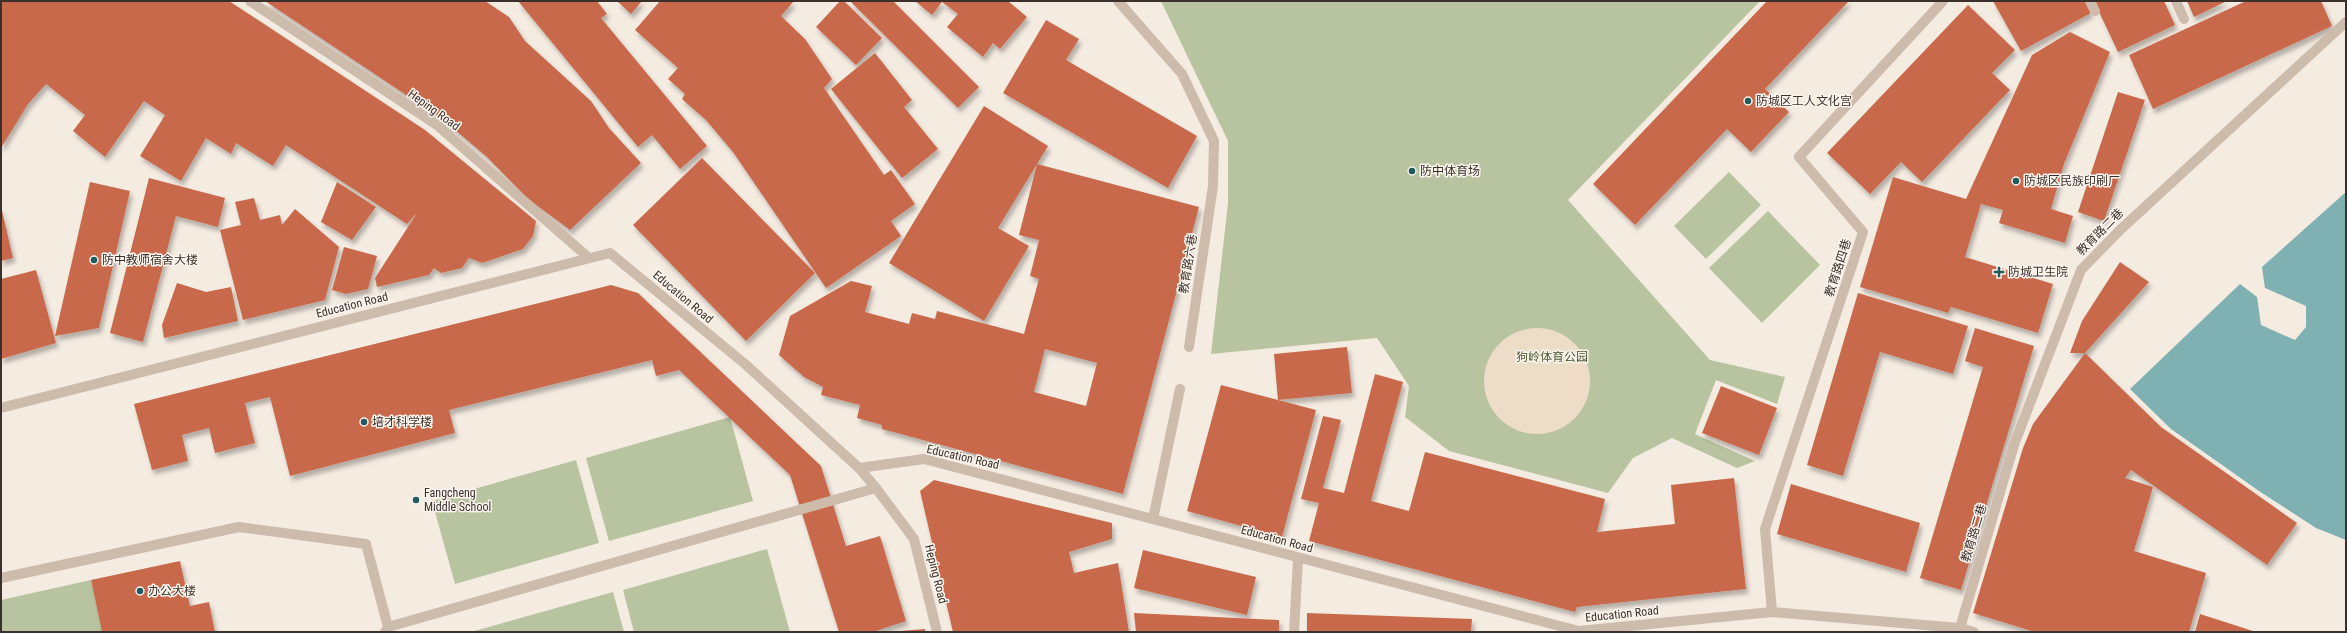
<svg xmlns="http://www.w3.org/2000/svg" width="2347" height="633" viewBox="0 0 2347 633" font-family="'Roboto Condensed','Noto Sans SC',sans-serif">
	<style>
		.green { fill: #b8c4a0 }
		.plaza { fill: #ecdcc8 }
		.water { fill: #7fb0b2 }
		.building { fill: #c8694b; fill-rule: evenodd; filter: url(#shadow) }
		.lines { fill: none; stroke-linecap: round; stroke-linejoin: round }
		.lane { stroke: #cdbbac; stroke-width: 10 }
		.street { stroke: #cdbbac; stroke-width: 10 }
		.poi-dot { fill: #1f5a5e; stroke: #fbf5ee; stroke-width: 1.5 }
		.labels { text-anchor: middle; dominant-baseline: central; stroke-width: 3; stroke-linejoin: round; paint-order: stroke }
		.poi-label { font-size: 12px; fill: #3b302b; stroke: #fbf5ee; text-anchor: start }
		.street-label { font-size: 12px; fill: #3b302b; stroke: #fbf5ee }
		.park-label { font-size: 12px; fill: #4a5a2e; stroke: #fbf5ee }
	</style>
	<defs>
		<filter id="shadow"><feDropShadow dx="2.5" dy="4.5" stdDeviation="2" flood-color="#0004"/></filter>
	</defs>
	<rect width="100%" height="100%" fill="#f4ebe1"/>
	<path class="green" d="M1161 1H1760L1568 200 1710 360 1785 377 1777 404 1716 380 1695 434 1755 461 1737 468 1672 438 1633 458 1608 493 1449 451 1405 417 1409 386 1377 338 1211 354 1228 203V141Z
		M1729 172 1761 205 1706 259 1674 226Z
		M1768 211 1820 265 1762 323 1709 268Z
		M730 417 753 501 609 541 586 458Z
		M576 460 599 543 455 584 432 501Z
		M767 549 790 632H634L623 590Z
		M91 580 102 632H1V600Z
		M613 592 624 632H471Z"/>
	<path class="plaza" d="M1484 381a53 53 0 1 1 106 0a53 53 0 1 1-106 0Z"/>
	<path class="water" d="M2346 192V540L2316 528 2259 491 2171 429 2130 389 2240 284 2257 297 2261 325 2295 340 2306 327V306L2265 288 2262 267Z"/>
	<path class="building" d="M1 1H229L425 130 536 221 533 236 523 249 482 263 469 258 462 268 441 273 434 268 429 275 377 287 375 278 417 213 407 224 286 145 273 166 236 143 231 154 206 138 181 181 140 156 165 115 144 101 105 157 73 131 85 115 46 84 28 104 1 148Z
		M265 1H485L509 17 525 41 591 101 609 128 641 163 570 230 528 199 487 157 442 119Z
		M518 1H597L607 14 601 18 707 146 680 169 652 135 638 147Z
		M617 1H642L631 14Z
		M660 1H794L781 16 805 39 832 79 824 88 884 175 891 170 915 204 891 221 901 236 826 288 733 152 706 120 682 99 685 94 668 79 678 68 635 30Z
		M840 1H844L882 38 856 65 816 27Z
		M850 1H893L979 87 958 108Z
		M915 1H1008L1027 17 1000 49 993 43 983 57 947 27 958 14 942 2 932 15Z
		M1767 1H1849L1765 89 1789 112 1751 152 1727 129 1635 225 1593 184Z
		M1993 1H2085L2091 13 2021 51Z
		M2094 1H2164L2175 25 2118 52Z
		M2187 1H2227L2194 17Z
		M2246 1H2321L2332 26 2153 109 2129 55Z
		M1968 5 2015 50 1992 73 2010 90 1922 182 1901 162 1870 194 1827 153Z
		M1046 20 1079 39 1066 60 1197 136 1168 188 1003 93Z
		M2070 32 2110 52 2064 164 2051 209 2073 216 2065 243 1999 223 2003 210 1981 204 1965 257 2053 284 2038 333 1951 307 1948 313 1860 287 1893 177 1966 199 2032 55Z
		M875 53 912 100 904 107 938 149 902 178 831 89Z
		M2118 92 2145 100 2104 221 2078 212Z
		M984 106 1048 146 1037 164 1199 207 1123 494 882 429V425L857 418 860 405 821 395 823 387 804 377 779 355 790 316 851 281 872 286 865 312 909 324 912 313 935 319 937 311 1024 334 1039 279 1030 276 1039 240 1019 235 1037 164 998 228 1029 246 984 321 889 263ZM1045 349 1097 363 1086 406 1034 392Z
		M702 158 815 273 746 341 633 225Z
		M149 178 225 198 218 227 176 216 143 342 110 333Z
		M90 182 130 191 99 328 55 336Z
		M337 182 376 207 352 240 321 222Z
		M254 198 260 220 280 215 282 225 295 209 339 247 325 300 243 320 220 230 241 225 235 202Z
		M1 206 13 258 1 261Z
		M344 247 377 256 368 289 346 294 332 290Z
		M2120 262 2149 282 2085 353 2161 427 2297 523 2267 565 2131 470 2125 478 2153 487 2134 551 2206 573 2189 632H2035L1973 613 2023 448 2033 424 2085 353H2070L2082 321Z
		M36 270 56 343 1 359V279Z
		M177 283 206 292 231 287 238 321 164 338 162 325Z
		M611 285 638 293 821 466 846 546 880 536 906 621 873 632H839L790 475 679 370 656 376 652 360 449 410 455 433 290 476 270 397 245 403 255 443 215 453 209 428 182 435 188 461 152 470 134 404Z
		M1858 293 1968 326 1953 374 1880 352 1843 476 1807 465Z
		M1975 328 2034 346 1961 590 1920 578 1983 367 1965 361Z
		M1347 347 1352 393 1278 400 1274 354Z
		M1375 374 1403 382 1371 501 1409 511 1425 452 1605 499 1597 532 1675 524 1671 485 1734 478 1746 589 1577 607 1575 612 1309 541 1319 503 1301 499 1323 416 1341 420 1323 488 1344 493Z
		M1221 385 1316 410 1282 537 1187 511Z
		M1721 386 1777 408 1759 455 1702 433Z
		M934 480 1112 523V539L1069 552 1074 573 1118 563 1129 632H953L920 491Z
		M1791 484 1920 523 1906 572 1777 534Z
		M1143 550 1256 577 1247 615 1134 588Z
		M180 561 190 606 209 602 215 632H102L91 580Z
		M1134 613 1279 620V632H1136Z
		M1307 613 1472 619 1471 632H1307Z
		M2200 614 2256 632H2195Z
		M925 629V632H900L899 631Z"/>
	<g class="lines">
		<path class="lane" d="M2090 1 2095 11
			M2176 1 2184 19
			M1 578 239 527 366 544 388 627
			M1772 612 1765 529 1863 232 1799 157 1943 1
			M1960 628 2014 445 2081 270 2120 230 2346 22
			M385 632 388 627 876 488"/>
		<path class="street" d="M250 1 437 125 589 258
			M1118 1 1182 74 1214 141 1213 186 1189 347
			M1 408 610 253 745 364 859 468 924 459 1579 631 1772 612 1960 628 1974 632
			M859 468 876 488 914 539 937 632
			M1153 519 1180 389
			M1294 632 1298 559"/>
	</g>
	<g class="poi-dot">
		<circle cx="1748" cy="101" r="4"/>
		<circle cx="1412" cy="171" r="4"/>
		<circle cx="2016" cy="181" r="4"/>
		<circle cx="94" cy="260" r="4"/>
		<path d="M1997 266h4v4h4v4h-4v4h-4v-4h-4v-4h4z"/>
		<circle cx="364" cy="422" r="4"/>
		<circle cx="416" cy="500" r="4"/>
		<circle cx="140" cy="591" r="4"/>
	</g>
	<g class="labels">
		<g class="poi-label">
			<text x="1756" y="101">防城区工人文化宫</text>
			<text x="1420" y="171">防中体育场</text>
			<text x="2024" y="181">防城区民族印刷厂</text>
			<text x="102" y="260">防中教师宿舍大楼</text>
			<text x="2008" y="272">防城卫生院</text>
			<text x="372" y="422">培才科学楼</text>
			<text x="424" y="493">Fangcheng<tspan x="424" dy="14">Middle School</tspan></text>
			<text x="148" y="591">办公大楼</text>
		</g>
		<g class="street-label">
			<text transform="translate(434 110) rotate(36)">Heping Road</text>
			<text transform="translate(2100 232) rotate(-45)">教育路二巷</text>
			<text transform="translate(1188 264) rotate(-81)">教育路六巷</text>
			<text transform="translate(1838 268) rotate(-72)">教育路四巷</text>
			<text transform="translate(683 297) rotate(40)">Education Road</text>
			<text transform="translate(352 305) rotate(-14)">Education Road</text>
			<text transform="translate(963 457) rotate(13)">Education Road</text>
			<text transform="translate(1974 533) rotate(-73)">教育路二巷</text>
			<text transform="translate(1277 539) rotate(15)">Education Road</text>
			<text transform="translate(936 574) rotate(76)">Heping Road</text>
			<text transform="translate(1622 614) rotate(-6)">Education Road</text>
		</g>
		<g class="park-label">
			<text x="1552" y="357">狗岭体育公园</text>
		</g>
	</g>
	<rect width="2347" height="633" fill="none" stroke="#3b302b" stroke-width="4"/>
</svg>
